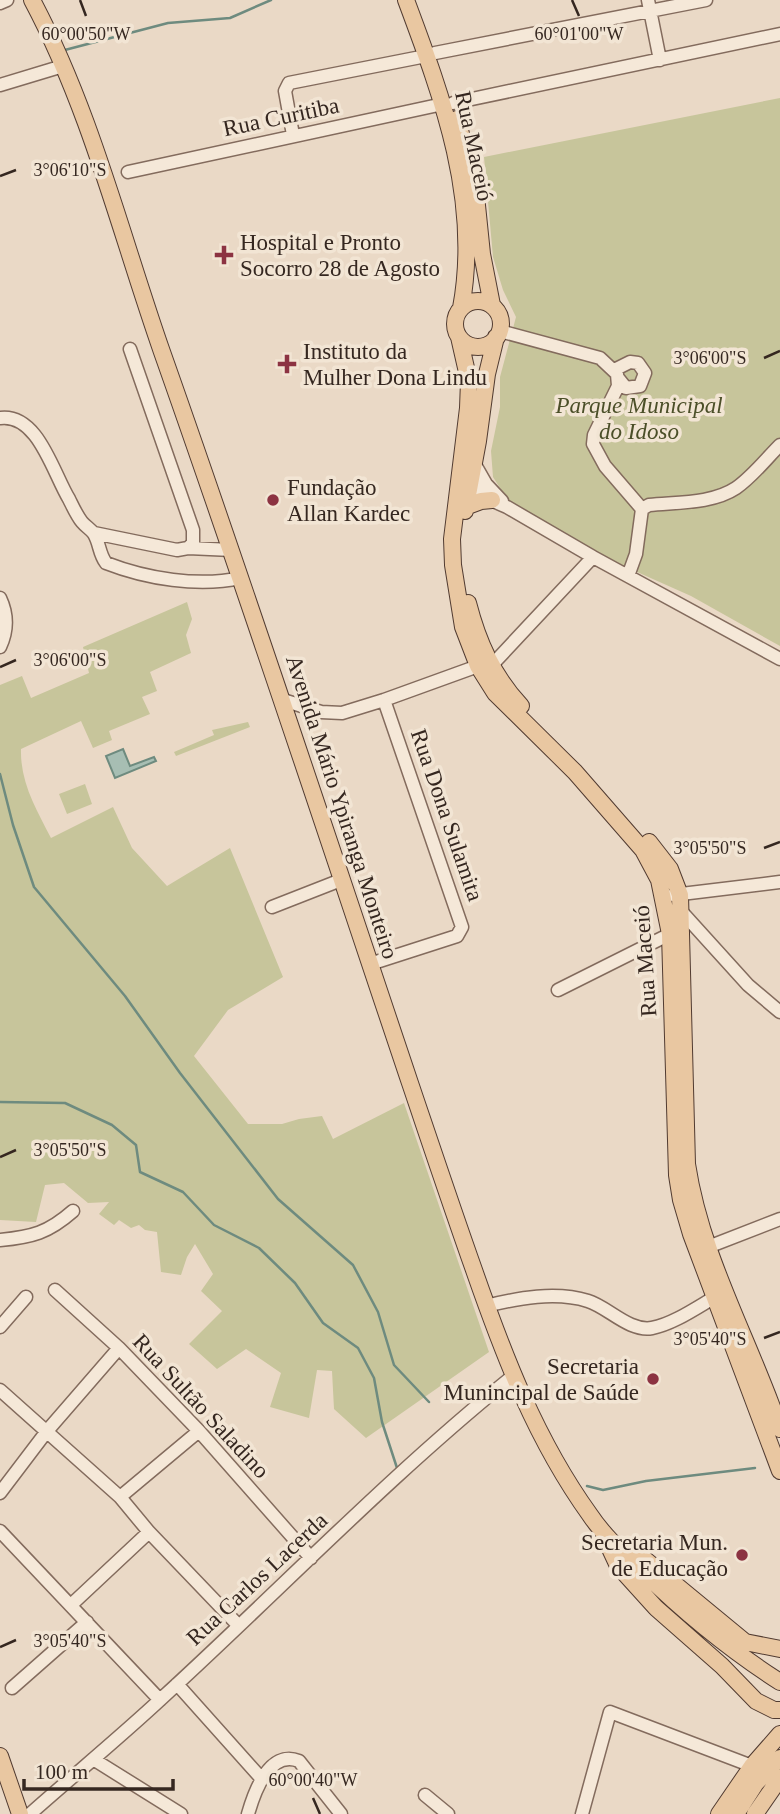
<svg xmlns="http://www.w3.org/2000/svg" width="780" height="1814" viewBox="0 0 780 1814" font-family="'Times New Roman',serif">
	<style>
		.green { fill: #c7c59b }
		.water { fill: #a7beb3; stroke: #6e8b7f; stroke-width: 2 }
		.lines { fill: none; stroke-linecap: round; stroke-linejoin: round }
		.stream { stroke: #6e8b7f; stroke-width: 2.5 }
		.minor-casing { stroke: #836b5d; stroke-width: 15 }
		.major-casing { stroke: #513b31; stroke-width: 18 }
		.minor { stroke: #f5e8d8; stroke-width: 12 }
		.major { stroke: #e9c7a1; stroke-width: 16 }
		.ticks { fill: none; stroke: #352720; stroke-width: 2.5 }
		.poi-dot { fill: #8c3342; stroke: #f2e5d4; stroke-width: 2.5 }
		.labels { text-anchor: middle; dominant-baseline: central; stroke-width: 7; stroke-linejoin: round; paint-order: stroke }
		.street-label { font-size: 23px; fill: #352720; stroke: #f2e5d4 }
		.poi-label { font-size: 23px; fill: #352720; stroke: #f2e5d4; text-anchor: start }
		.park-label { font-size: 23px; font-style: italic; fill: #4b4f28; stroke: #f2e5d4 }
		.ticks-label { font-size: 18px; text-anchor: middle; fill: #352720; stroke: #f2e5d4; stroke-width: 7; stroke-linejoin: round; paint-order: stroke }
	</style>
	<rect width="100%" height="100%" fill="#ead9c6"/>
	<path class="green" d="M780 98V646L691 596 581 547 509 502 493 477 491 451 500 407V377L516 317 503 290 493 257 484 157Z
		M187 602 192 619 186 635 191 653 150 672 157 691 142 697 150 714 109 731 112 740 93 748 81 721 21 749C20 782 36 809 51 838L113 807 132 848 167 886 230 848 283 977 228 1010 194 1056 248 1124H282L299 1119 322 1116 333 1139 404 1103 489 1352 366 1438 334 1409 332 1371 317 1370 309 1418 270 1407 281 1373 246 1349 217 1369 189 1344 222 1311 201 1291 213 1274 195 1244 187 1257 181 1275 161 1272 157 1232 145 1230 139 1225 131 1228 119 1220 114 1225 99 1214 109 1202 88 1203 64 1183 45 1185 36 1222 0 1220V685L22 676 31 698 89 673 83 647Z
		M248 722 250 727 176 756 174 752 214 735 212 730Z
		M85 784 92 804 67 814 59 794Z"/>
	<path class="water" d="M123 749 130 766 154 757 156 761 115 778 106 756Z"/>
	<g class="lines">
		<path class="stream" d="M61 51 168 23 230 18 271 0
			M0 774 13 825 34 887 125 996 180 1073 278 1199 353 1265 378 1312 394 1365 429 1402
			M0 1102 65 1103 112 1125 136 1145 140 1172 183 1192 214 1225 259 1248 295 1283 323 1323 358 1348 374 1378 382 1422 397 1468
			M587 1486 603 1490 646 1481 755 1468"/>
		<g class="minor-casing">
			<path id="minor" d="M648 0 660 60
				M0 3 7 0
				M435 53 706 0
				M0 85 63 66
				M453 103 780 34
				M293 135 285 91 289 83 426 56
				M128 172 443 104
				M500 331 600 358 617 374 618 386 594 435 593 444 605 466 642 509 636 554 628 576
				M614 370 630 362 638 363 645 373 640 386 626 388 618 378
				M0 418C38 413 53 473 69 499 73 507 77 516 82 522 86 527 91 529 94 534 100 544 99 554 106 563 147 579 198 587 241 578
				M474 463 486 484 502 501
				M468 477C476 494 490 500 507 507L593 557 780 659
				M642 509 649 505C676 502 712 504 736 488 752 477 766 459 780 445
				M94 533 177 550 188 548 193 543V530L130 349
				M188 548 232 550
				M0 598C8 615 8 630 0 647
				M491 666 593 557
				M283 700 321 712 342 713 384 700 478 666
				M673 895 780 882
				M272 907 341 880
				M681 911 748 985 780 1012
				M370 964 457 936 462 927 384 700
				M558 990 670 934
				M0 1240C32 1237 48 1233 73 1211
				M708 1247 780 1219
				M55 1290 119 1348 199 1431 311 1558
				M486 1306C518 1298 556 1291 588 1301 608 1307 629 1332 652 1328 673 1324 696 1308 715 1297
				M0 1327 26 1297
				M0 1390 120 1497 149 1532 238 1625
				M0 1493 47 1431 119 1348
				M120 1497 199 1431
				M0 1531 160 1700
				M71 1605 149 1532
				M177 1684 261 1778
				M12 1688 87 1622
				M93 1759 181 1814
				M425 1795 448 1814
				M30 1814C74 1775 119 1738 162 1698 279 1591 389 1476 513 1376
				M248 1814C254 1793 269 1749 299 1761L341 1814
				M582 1814 610 1712 752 1766"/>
		</g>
		<g class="major-casing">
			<path id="major" d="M32 0C91 111 121 235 162 352 248 595 328 839 410 1083 431 1145 452 1208 474 1270 504 1356 536 1440 590 1515 604 1536 623 1553 641 1570 684 1612 730 1650 780 1682
				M406 0C443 99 481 201 461 308
				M457 119 475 186 482 254 492 305
				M455 324a23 23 0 1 1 46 0a23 23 0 1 1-46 0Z
				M459 337 469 381 468 408 452 539 453 565 463 627 478 666 495 693 575 772 643 850 659 880 670 934 677 1175 681 1200 691 1234 780 1471
				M465 507 481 501 492 500
				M465 511 478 441 487 374 496 337
				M468 603C478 642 493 676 521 706
				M649 842 670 869 680 895 687 1164C701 1257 750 1341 780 1429
				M605 1538 618 1566 656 1608 722 1666 756 1701 774 1710H780
				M637 1553 745 1642 780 1649
				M0 1756 20 1814
				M719 1814 752 1766 780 1734
				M736 1814 756 1783 780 1758
				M755 1814 780 1778"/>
		</g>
		<use href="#minor" class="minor"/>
		<use href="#major" class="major"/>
	</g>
	<path class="ticks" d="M80 0 86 16M572 0 579 16M0 176 16 170M764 358 780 351M0 667 16 660M764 848 780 842M0 1157 16 1150M764 1338 780 1332M0 1647 16 1640M313 1798 320 1814"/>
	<g class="poi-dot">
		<path d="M220.5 244.5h7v7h7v7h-7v7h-7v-7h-7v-7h7z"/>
		<path d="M283.5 353.5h7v7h7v7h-7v7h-7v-7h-7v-7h7z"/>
		<circle cx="273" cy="500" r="7"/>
		<circle cx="653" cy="1379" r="7"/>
		<circle cx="742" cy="1555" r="7"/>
	</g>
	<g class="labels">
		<g class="street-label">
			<text transform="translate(281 117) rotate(-12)">Rua Curitiba</text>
			<text transform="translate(474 146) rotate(78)">Rua Maceió</text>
			<text transform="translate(342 807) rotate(72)">Avenida Mário Ypiranga Monteiro</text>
			<text transform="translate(447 815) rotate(71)">Rua Dona Sulamita</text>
			<text transform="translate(645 961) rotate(-94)">Rua Maceió</text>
			<text transform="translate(201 1406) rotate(47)">Rua Sultão Saladino</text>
			<text transform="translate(257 1579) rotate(-43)">Rua Carlos Lacerda</text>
		</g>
		<g class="poi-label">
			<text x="240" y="242">Hospital e Pronto<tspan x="240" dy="26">Socorro 28 de Agosto</tspan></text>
			<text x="303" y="351">Instituto da<tspan x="303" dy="26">Mulher Dona Lindu</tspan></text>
			<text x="287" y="487">Fundação<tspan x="287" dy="26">Allan Kardec</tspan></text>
			<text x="639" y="1366" text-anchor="end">Secretaria<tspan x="639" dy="26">Munincipal de Saúde</tspan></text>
			<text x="728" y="1542" text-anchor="end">Secretaria Mun.<tspan x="728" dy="26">de Educação</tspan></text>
		</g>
		<g class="park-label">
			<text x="639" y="405">Parque Municipal<tspan x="639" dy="26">do Idoso</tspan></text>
		</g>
	</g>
	<g class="ticks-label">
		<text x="86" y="40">60°00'50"W</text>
		<text x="579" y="40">60°01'00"W</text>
		<text x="70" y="176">3°06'10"S</text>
		<text x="710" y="364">3°06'00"S</text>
		<text x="70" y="666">3°06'00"S</text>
		<text x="710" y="854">3°05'50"S</text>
		<text x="70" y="1156">3°05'50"S</text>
		<text x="710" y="1345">3°05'40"S</text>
		<text x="70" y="1647">3°05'40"S</text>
		<text x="313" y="1786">60°00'40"W</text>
	</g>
	<path d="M24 1779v10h149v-10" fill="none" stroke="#352720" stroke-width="3.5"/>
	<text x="35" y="1779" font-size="21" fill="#352720" stroke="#f2e5d4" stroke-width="5" paint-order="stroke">100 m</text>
</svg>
